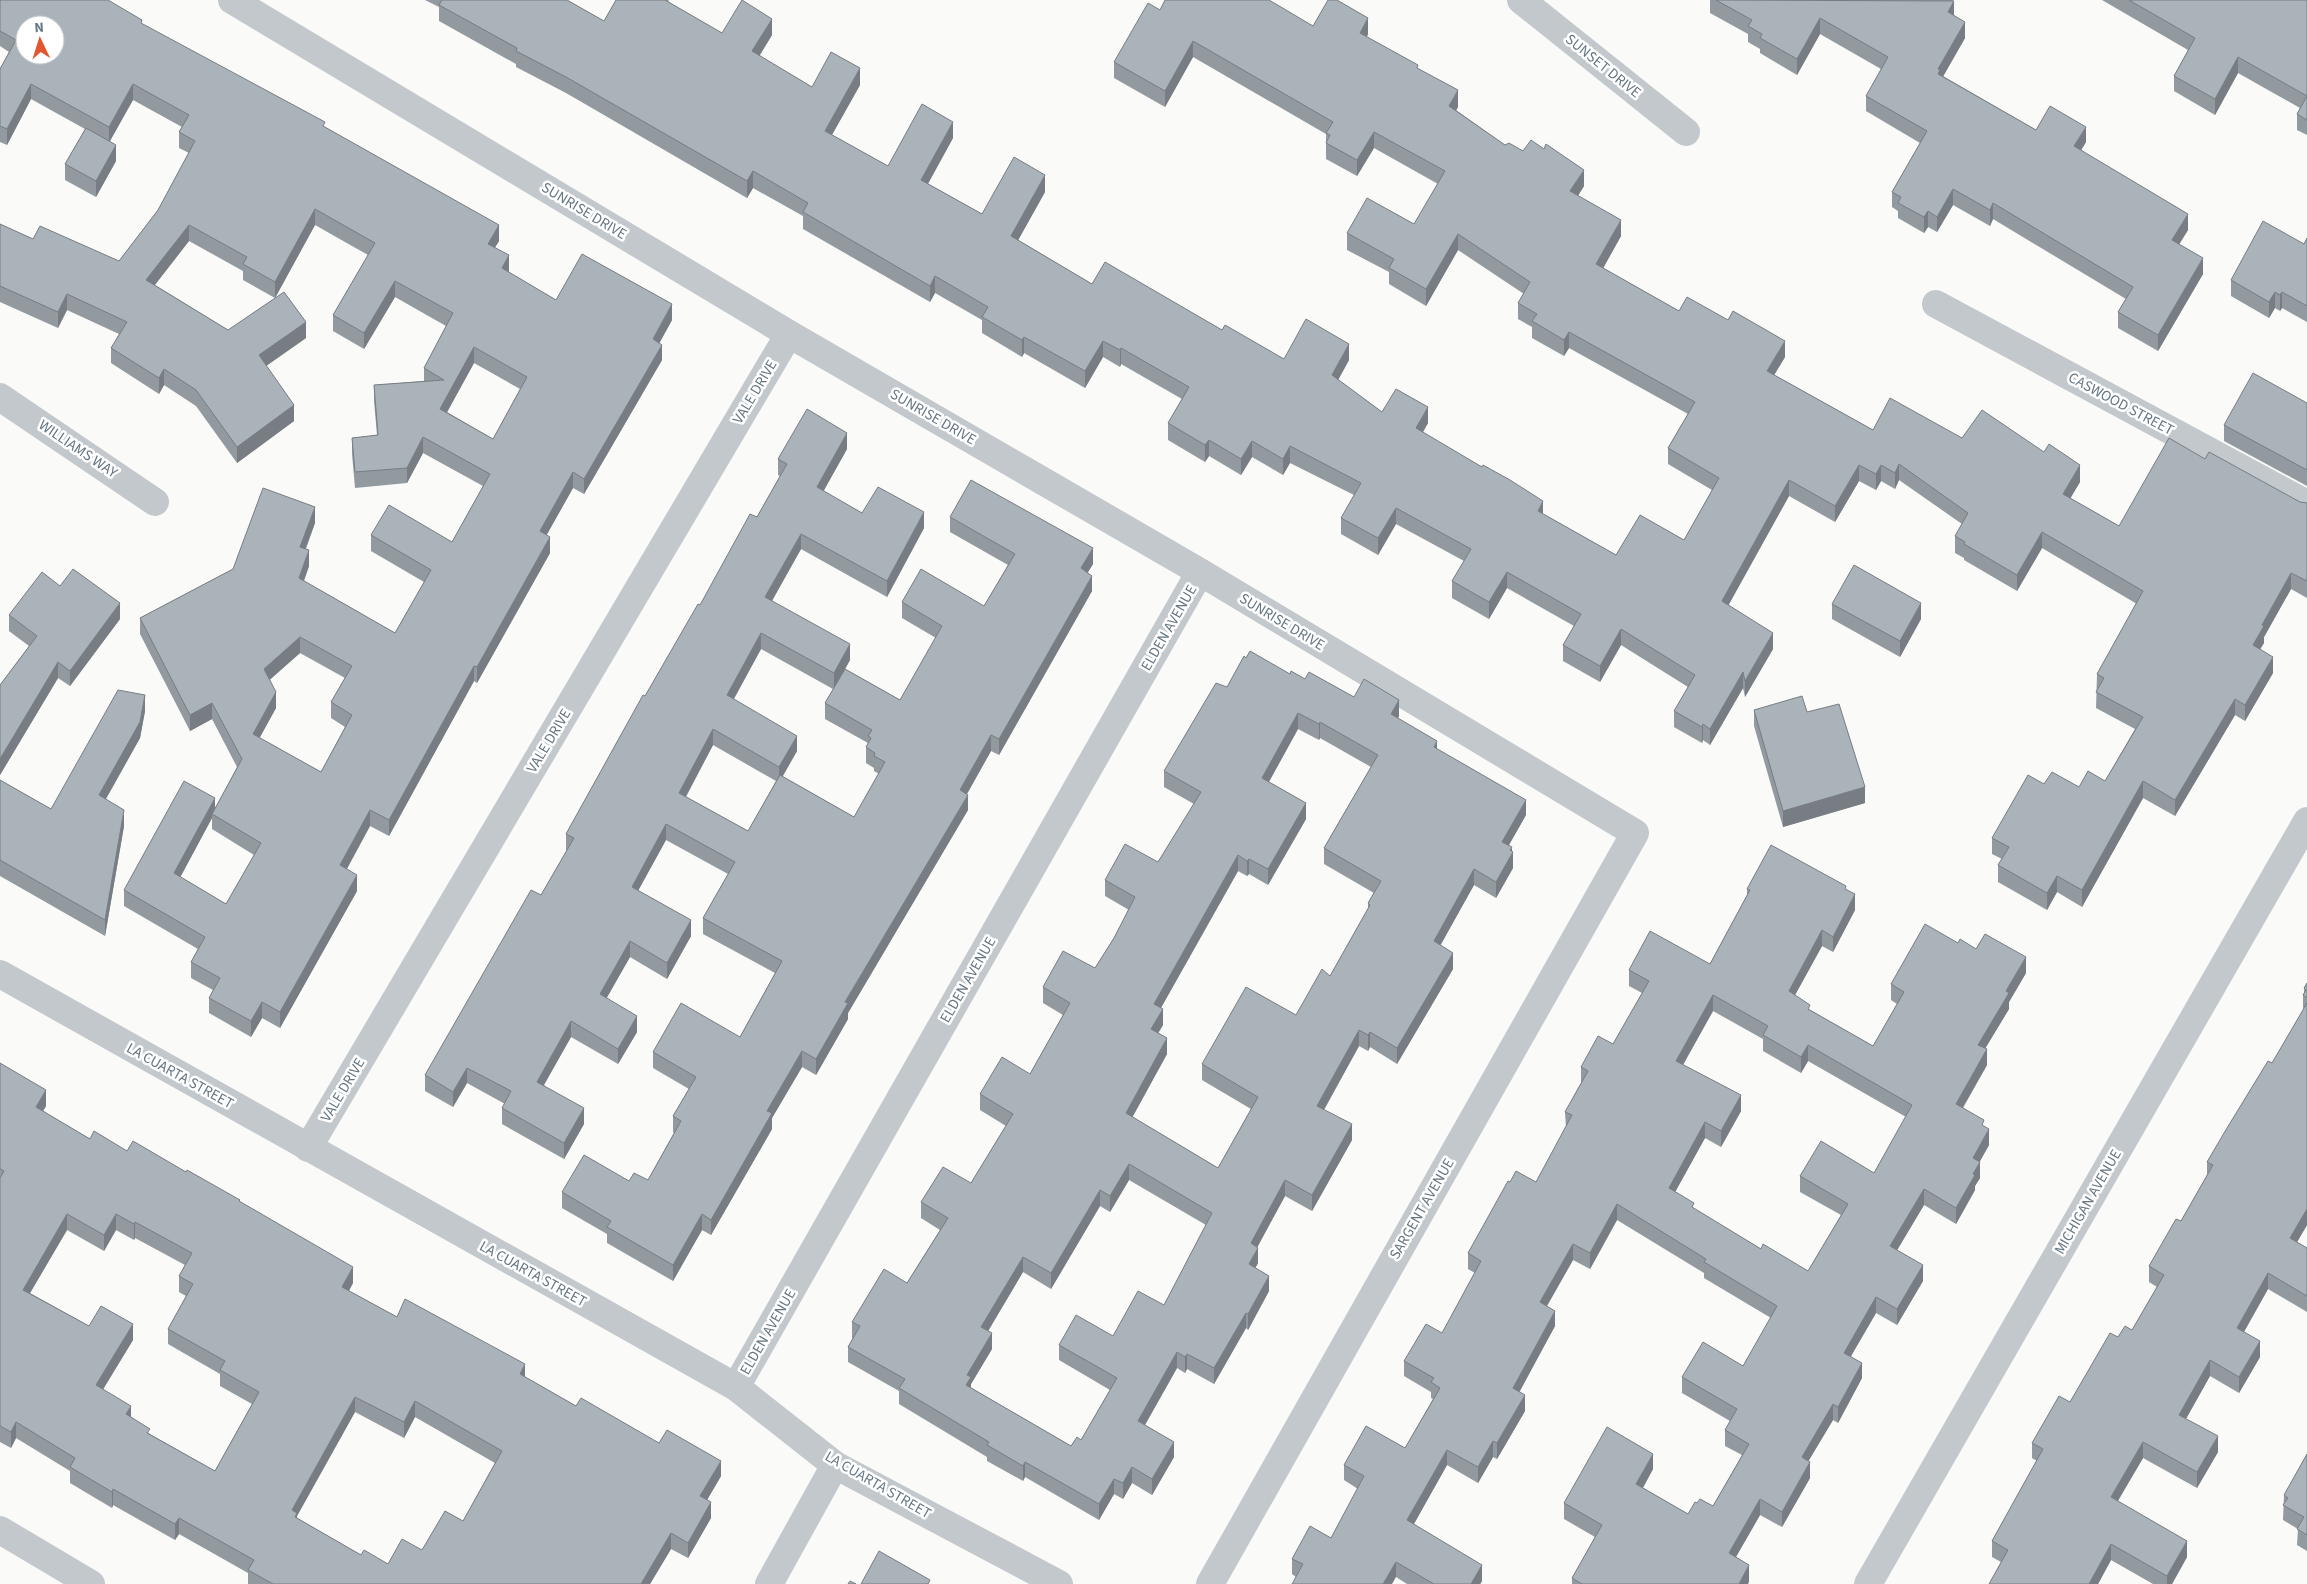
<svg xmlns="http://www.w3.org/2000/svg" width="2307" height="1584" viewBox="0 0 2307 1584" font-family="'Source Sans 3',sans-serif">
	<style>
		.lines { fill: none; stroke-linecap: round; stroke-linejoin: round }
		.minor { stroke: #c3c8cc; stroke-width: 28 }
		.tertiary { stroke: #c3c8cc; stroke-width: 28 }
		.wall { fill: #929a9f; fill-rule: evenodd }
		.shaded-wall { fill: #777d82 }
		.building { fill: #aab3b9; stroke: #777d82; fill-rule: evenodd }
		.labels { text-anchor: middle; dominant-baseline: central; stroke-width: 5; stroke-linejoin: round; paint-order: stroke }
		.street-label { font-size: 15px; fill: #657683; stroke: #fff }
	</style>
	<rect width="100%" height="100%" fill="#fafaf8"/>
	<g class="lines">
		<path class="minor" d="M232 0 789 334 1200 572 1635 833 1210 1584
			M1521 0 1686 132
			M1936 304 2307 504
			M0 397 155 502
			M308 1148 789 334
			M736 1387 1200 572
			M0 1530 91 1584
			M769 1584 835 1465
			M1868 1584 2307 821"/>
		<path class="tertiary" d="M0 974 736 1387 835 1465 1059 1584"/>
	</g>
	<path class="wall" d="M0 0 142 24 325 127 499 241 495 247 509 271 508 272 556 300 672 320 659 343 662 360 584 494 573 488 546 535 550 553 477 683 474 681 389 836 370 826 347 869 357 891 280 1028 262 1018 251 1037 209 1013V998L213 990 191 978V962L198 949 124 906V890L215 809 237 767 212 719 190 731 140 634V618L233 569 315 523 306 549 309 566 304 581 395 633 424 582 371 551V535L452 542 483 486 423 453 407 483 355 488 352 454V438L377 435 374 401V385L424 381V368L446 326 395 297 364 349 333 331V315L368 255 315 225 275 298 243 280V271L189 241 155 285 228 330 306 338 266 366 294 421 237 463 196 406 164 385 159 394 111 363V348L119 334 67 310 58 328 0 302V224L33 239 119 261 158 210 189 153 179 148V132L182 127 133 100 109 141 116 161 96 197 65 180V164L85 129 31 99 7 145 0 142V69L9 52 0 46ZM474 363 520 389 493 439 447 412ZM300 653 345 678 331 702V718L345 727 321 772 259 738 276 708 269 680ZM212 818V829L254 855 226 904 180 877Z
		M425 0H567L604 21 616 0H669L668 2 722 33 772 35 759 56 812 87 860 85 832 135 888 166 953 138 928 184 982 214 1045 192 1018 240 1092 284 1222 330 1284 359 1349 360 1338 380 1382 412 1428 423 1423 432 1543 514 1616 555 1684 540 1712 490 1668 464V448L1688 414 1569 348 1564 356 1532 338V327L1518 319V303L1524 294 1458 250 1426 306 1389 284V272L1347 250V233L1414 224 1438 184 1374 148 1357 176 1326 159V134L1193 57 1165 107 1114 78V62L1160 10 1313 26 1368 34 1367 37 1418 69 1458 107 1456 110 1505 145 1584 186 1578 196 1621 236 1603 268 1679 311 1785 357 1774 375 1873 430 1962 438 2080 482 2070 498 2119 526 2205 459 2300 502 2307 503V598L2291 589 2264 637V643L2260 649 2273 673 2245 721 2235 715 2175 816 2143 798 2082 907 2057 892 2047 910 1998 882V865L2002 859 1992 854V838L2044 784 2079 787 2105 781 2135 729 2096 708 2097 674 2137 604 2042 548 2017 591 1964 560V558L1955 553V536L1962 524 1899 480 1895 489 1881 481 1876 490 1859 481 1835 522 1789 496 1728 605 1773 649 1745 697 1743 688 1710 745 1703 740 1702 743 1674 727V711L1688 687 1621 645 1600 682 1563 661V645L1574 626 1507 588 1489 619 1452 598V581L1464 561 1396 524 1378 555 1341 534V518L1354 495 1290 463 1283 475 1252 457 1241 475 1209 456 1205 462 1168 440V423L1182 399 1121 364 1120 367 1103 357 1085 388 1024 353 1022 357 982 333V320L935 293 930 302 803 229V216L753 188 747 198 566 93 516 67V64L439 21V7Z
		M1710 0H1953L1954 15 1965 38 1943 76 2036 130 2086 142 2081 150 2188 230 2179 244 2203 274 2158 351 2118 328V312L2126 299 1993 219 1990 226 1953 205 1937 232 1928 227 1924 233 1898 218V211L1892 207V192L1920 143 1866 111V96L1881 69 1820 34 1797 75 1760 53V49L1748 42V34L1710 13Z
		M2102 0H2307V135L2297 130V114L2300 108 2238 73 2215 115 2174 91V76L2188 50Z
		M2307 238V322L2282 308 2280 311 2275 308 2269 318 2231 296V280L2304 244Z
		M2307 403V486L2224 441V425Z
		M847 449 823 491 862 513 924 528 887 597 801 549 772 601 850 660 845 669 900 700 936 638 902 618V602L984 606 1008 565 950 532V517L1093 564 1087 573 1092 591 999 755 991 751 967 794 968 810 848 1013V1019L816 1075 802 1067 772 1118V1129L711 1235 702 1230 673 1281 607 1243V1234L562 1208V1192L629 1181 648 1180 674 1133 673 1132V1116L689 1089 653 1068V1052L740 1037 775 973 703 934V918L728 874 666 840 638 890 691 936 667 979 630 957 606 998 637 1032 618 1064 571 1037 544 1085 584 1124 564 1159 502 1124V1108L505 1104 467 1083 453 1107 425 1091V1075L541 895 567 850H566V834L645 696 700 605 757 517 780 476 778 475V459ZM761 649 833 689 825 703V719L868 743 866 747V763L874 768V771L879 774 854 817 782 776 797 751 734 699ZM713 745 776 781 748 831 686 797Z
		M60 586 120 619 70 686 58 678 0 775V685L29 646 9 631V615Z
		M1832 604 1921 619 1900 657 1832 619Z
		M1246 658 1354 697 1399 716 1398 718 1437 749 1526 815 1509 845 1512 852 1513 868 1496 898 1474 885 1440 945 1453 969 1397 1064 1370 1047 1368 1051 1359 1046 1324 1110 1352 1140 1312 1211 1285 1196 1257 1247 1258 1263 1255 1268 1269 1291 1248 1330 1246 1328 1214 1384 1187 1369 1185 1373 1177 1368 1145 1425 1174 1457 1152 1495 1132 1483 1123 1499 1114 1494 1099 1520 1025 1477 1023 1481 987 1461V1457L899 1404V1391L848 1362V1347L853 1338H852V1322L907 1283 940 1230 921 1218V1202L971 1183 1006 1126 980 1110V1094L1030 1074 1063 1015 1043 1003V987L1095 968 1114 938 1129 910 1105 896V880L1158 862 1194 804 1164 787V771L1227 687ZM1298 729 1319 740 1320 738 1371 767 1324 848V864L1374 893 1368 903V909L1330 976 1296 1015 1202 1064V1080L1251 1109 1218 1168 1132 1117 1167 1054 1158 1033 1163 1025 1161 1008 1238 871 1247 876 1249 874 1268 885 1306 819 1269 782ZM1129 1180 1206 1225 1164 1305 1113 1336 1059 1345V1360L1110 1390 1081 1440 1071 1446 971 1388V1384L992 1349 988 1331 1023 1272 1051 1289 1100 1206 1110 1212Z
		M1754 710 1807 712 1865 803 1783 827 1754 726Z
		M145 711 140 738 106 799 124 826 105 936 0 876V780L51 809Z
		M1747 889H1846L1855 910 1833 952 1822 946 1795 995 1810 1010 1873 1046 1897 1004 1891 1000V984L1958 943 1976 949 2026 973 2009 1002V1009L1985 1049 1987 1065 1963 1108 1984 1127 1989 1145 1979 1162 1980 1178 1975 1186V1190L1956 1224 1924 1205 1897 1250 1923 1281 1897 1325 1876 1313 1851 1356 1862 1378 1838 1423 1833 1420 1808 1461 1810 1478 1782 1527 1760 1515 1736 1557 1749 1581 1748 1584H1572V1578L1595 1537 1564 1519V1503L1653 1469 1643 1488 1688 1514 1697 1503 1713 1506 1742 1455 1725 1446V1430L1730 1421 1682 1393V1377L1743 1366 1771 1318 1704 1278V1273L1617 1220 1590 1269 1573 1260 1547 1306 1555 1326 1519 1392 1525 1411 1497 1459 1493 1457 1478 1483 1447 1465 1414 1524 1482 1581 1480 1584H1407L1396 1577H1296L1292 1574V1559L1331 1538 1358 1489 1344 1480V1465L1405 1448 1433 1399 1431 1398V1392L1404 1376V1361L1442 1333 1475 1273 1468 1269V1253L1510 1182H1536L1566 1128 1565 1112 1581 1083V1067L1613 1044 1642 993 1629 986V970L1710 964 1747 895ZM1713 1011 1763 1039V1051L1801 1073 1808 1061 1906 1117 1874 1173 1800 1176V1192L1841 1215 1808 1271 1761 1249 1694 1209 1675 1192 1705 1138 1721 1147 1741 1111 1683 1065Z
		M2307 983V1225L2297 1242 2307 1248V1312L2268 1289 2244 1332 2260 1357 2239 1393 2210 1376 2186 1419 2218 1452 2197 1488 2143 1458 2118 1501 2187 1557 2172 1584H2153L2111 1560 2098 1584H1989L2001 1562 1992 1557V1541L2037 1461 2032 1458V1443L2070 1402 2118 1337 2132 1330 2157 1287 2149 1282V1266L2181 1221 2207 1175V1162L2272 1063 2303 1011V995L2304 993V988Z
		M0 1063 46 1106 43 1111 90 1139 127 1151 186 1172 240 1202 353 1283 349 1291 397 1317 525 1377 576 1406 659 1443 721 1476 707 1500 711 1518 688 1558 671 1549 650 1584H248V1573L179 1534 175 1540 113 1505 112 1508 70 1483V1471L16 1438 11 1448 0 1442ZM67 1230 104 1251 116 1230 134 1240 135 1238 185 1265 179 1276V1292L186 1296 168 1329V1344L220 1374V1386L252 1404 215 1471 150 1434 131 1417 103 1389 133 1340 89 1326 30 1293ZM355 1412 404 1438 415 1417 495 1463 463 1521 422 1550 388 1564 361 1555 297 1518V1516Z
		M2307 1454V1551L2297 1545 2298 1529 2283 1520 2284 1495Z"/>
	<path class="shaded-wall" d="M1954 1V16L1948 12Z
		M1368 18V34L1360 49V33Z
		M1820 18V34L1797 75V59Z
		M772 19V35L752 68V51Z
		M1965 22V38L1940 82V86L1938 69Z
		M1193 41V57L1165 107V91Z
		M2238 57V73L2215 115V99Z
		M860 68V85L825 147V131Z
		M31 84V99L7 145V129Z
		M133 84V100L109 143V127Z
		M1458 90V107L1449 122V106Z
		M953 122V138L921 196V180Z
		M2086 127V142L2074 162V146Z
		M1374 132V148L1357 176V160Z
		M116 145V161L96 197V181Z
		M1584 170V186L1570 208V191Z
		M753 171V188L747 198V181Z
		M1045 175V192L1011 253V236Z
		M1953 189V205L1937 232V217Z
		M1993 203V219L1990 226V210Z
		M315 209V225L275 298V282Z
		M1928 211V227L1924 233V217Z
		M2188 214V230L2172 256V240Z
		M1621 220V236L1596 281V264Z
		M189 225V241L146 296V280Z
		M499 225V241L488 259V244Z
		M1458 234V250L1426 306V289Z
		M509 255V271L502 284V268Z
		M2203 258V274L2158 351V335Z
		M935 276V293L930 302V286Z
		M395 281V297L364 349V333Z
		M2275 292V308L2269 318V302Z
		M2282 292V308L2280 311V295Z
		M67 294V310L58 328V312Z
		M672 304V320L653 355V339Z
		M306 322V338L259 371V355Z
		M1569 332V348L1564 356V340Z
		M1024 337V353L1022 357V340Z
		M1103 341V357L1085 388V371Z
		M1785 341V357L1767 387V371Z
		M1349 344V360L1332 391V375Z
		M662 345V360L584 494V479Z
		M474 347V363L440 425V409Z
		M1121 348V364L1120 367V350Z
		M164 369V385L159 394V378Z
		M294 405V421L237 463V447Z
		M1428 407V423L1416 444V428Z
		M847 433V449L817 503V487Z
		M423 437V453L407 483V468Z
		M1209 440V456L1205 462V445Z
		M1252 441V457L1241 475V459Z
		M1290 446V463L1283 475V459Z
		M1899 464V480L1895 489V473Z
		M1859 465V481L1835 522V506Z
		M1881 465V481L1876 490V474Z
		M2080 465V482L2063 511V494Z
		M573 472V488L540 547V531Z
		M1789 480V496L1722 617V601Z
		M1543 501V518L1538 511Z
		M315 507V523L300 562V547Z
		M1396 508V524L1378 555V538Z
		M924 512V528L887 597V581Z
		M2042 532V548L2017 591V575Z
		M801 534V549L765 613V597Z
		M550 537V553L477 683V667Z
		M1093 548V564L1081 584V568Z
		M309 550V566L299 594V578Z
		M1507 572V588L1489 619V602Z
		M2291 573V589L2264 637V643L2253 661V645L2262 625Z
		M1092 576V591L999 755V739Z
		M120 603V619L70 686V671Z
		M1921 603V619L1900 657V641Z
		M1621 629V645L1600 682V666Z
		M761 633V649L727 711V695Z
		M1773 633V649L1745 697V681Z
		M300 637V653L264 685V669Z
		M850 644V660L834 689V673Z
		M2273 657V673L2245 721V705Z
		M58 662V678L0 775V759Z
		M474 666V681L389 836V820Z
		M1743 672V688L1710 745V729Z
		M276 692V708L253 750V734Z
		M145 695V711L140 738 99 811V795Z
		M2235 699V715L2175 816V800Z
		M1399 700V716L1391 730V714Z
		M212 703V719L190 731V715Z
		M1298 713V729L1262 794V778Z
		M1320 722V738L1319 740V724Z
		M1703 724V740L1702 743V727Z
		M713 729V745L679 809V793Z
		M991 735V751L960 806V790Z
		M797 736V751L779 783V767Z
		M1437 741V757L1434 747Z
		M2143 781V798L2082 907V890Z
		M1865 787V803L1783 827V811Z
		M968 795V810L848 1013V1019L816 1075V1059L845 1002Z
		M215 798V813L212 814V818L174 889V873Z
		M1526 800V815L1502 857V842Z
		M1306 803V819L1268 885V869Z
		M124 810V826L105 936V920Z
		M370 810V826L340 881V865Z
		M666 824V840L632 902V887Z
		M1512 847V854L1513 852V868L1496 898V882Z
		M1238 855V871L1154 1020V1004Z
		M1249 859V874L1247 876V861Z
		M1474 869V885L1434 957V941Z
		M357 875V891L280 1028V1012Z
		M2057 876V892L2047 910V893Z
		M1855 894V910L1833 952V937Z
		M691 920V936L667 979V963Z
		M1822 930V946L1789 1006V991Z
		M630 941V957L600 1010V994Z
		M1453 953V969L1397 1064V1048Z
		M2026 957V973L2009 1002V1009L1978 1060V1045L2006 991Z
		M1713 995V1011L1676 1077V1061Z
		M262 1002V1018L251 1037V1021Z
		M1163 1009V1025L1151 1045V1029Z
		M637 1016V1032L618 1064V1049Z
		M571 1021V1037L537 1097V1082Z
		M1359 1030V1046L1317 1122V1106Z
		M1370 1032V1047L1368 1051V1035Z
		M1167 1038V1054L1126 1129V1113Z
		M1808 1045V1061L1801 1073V1057Z
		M1987 1049V1065L1956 1119V1104Z
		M802 1051V1067L772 1118V1129L711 1235V1220L767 1111Z
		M467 1068V1083L453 1107V1092Z
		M46 1090V1106L36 1123V1107Z
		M1741 1095V1111L1721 1147V1131Z
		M584 1108V1124L564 1159V1143Z
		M1705 1122V1138L1669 1203V1188Z
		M1352 1124V1140L1312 1211V1195Z
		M1989 1129V1145L1973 1174V1158Z
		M1980 1162V1178L1975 1186V1190L1956 1224V1208L1973 1174Z
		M1129 1164V1180L1110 1212V1196Z
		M1285 1180V1196L1251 1259V1243Z
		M1924 1189V1205L1890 1262V1246Z
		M1100 1190V1206L1051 1289V1273Z
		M1617 1204V1220L1590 1269V1253Z
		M2307 1209V1225L2290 1254V1238Z
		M67 1214V1230L23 1305V1290Z
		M116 1214V1230L104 1251V1235Z
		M702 1214V1230L673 1281V1265Z
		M135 1222V1238L134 1240V1224Z
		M1573 1244V1260L1540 1318V1302Z
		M1258 1248V1263L1249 1280V1264Z
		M1023 1257V1272L981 1343V1327Z
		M1923 1265V1281L1897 1325V1309Z
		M353 1267V1283L342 1303V1287Z
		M2268 1273V1289L2237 1344V1328Z
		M1269 1276V1291L1248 1330V1314Z
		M1876 1297V1313L1844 1368V1353Z
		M1555 1311V1326L1513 1404V1388Z
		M1246 1313V1328L1214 1384V1368Z
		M133 1324V1340L96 1401V1385Z
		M992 1333V1349L971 1384V1393L966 1401 967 1375Z
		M2260 1341V1357L2239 1393V1377Z
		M1177 1352V1368L1138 1437V1421Z
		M1187 1354V1369L1185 1373V1357Z
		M2210 1360V1376L2179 1431V1415Z
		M1862 1363V1378L1838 1423V1407Z
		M525 1364V1380L520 1374Z
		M1525 1395V1411L1497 1459V1443Z
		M355 1397V1412L297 1516V1529L292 1510Z
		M415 1401V1417L404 1438V1422Z
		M1833 1404V1420L1802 1472V1457Z
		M131 1406V1422L126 1414Z
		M16 1422V1438L11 1448V1432Z
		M2218 1436V1452L2197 1488V1472Z
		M1493 1441V1457L1478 1483V1467Z
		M1174 1442V1457L1152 1495V1479Z
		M2143 1442V1458L2111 1512V1497Z
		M1447 1450V1465L1407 1536V1520Z
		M1653 1454V1469L1636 1500V1484Z
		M721 1461V1476L700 1512V1496Z
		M1025 1462V1477L1023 1481V1466Z
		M1810 1462V1478L1782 1527V1512Z
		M1132 1467V1483L1123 1499V1483Z
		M1114 1479V1494L1099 1520V1504Z
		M113 1489V1505L112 1508V1492Z
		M1760 1499V1515L1729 1569V1553Z
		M711 1502V1518L688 1558V1543Z
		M179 1518V1534L175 1540V1524Z
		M671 1533V1549L650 1584H641Z
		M2187 1541V1557L2172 1584H2167V1576Z
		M2111 1544V1560L2098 1584H2089Z
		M1396 1562V1577L1392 1584H1383Z
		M1482 1565V1581L1480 1584H1471Z
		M1749 1565V1581L1748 1584H1739Z"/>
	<path class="building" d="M0 0H108L142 20 141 23 325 122 323 126 499 225 488 244 509 255 502 268 556 300 582 254 672 304 653 339 662 345 584 479 573 472 540 531 550 537 477 667 474 666 389 820 370 810 340 865 357 875 280 1012 262 1002 251 1021 209 998 220 978 191 962 205 937 124 890 184 781 215 798 174 873 226 904 261 843 212 814 242 759 212 703 190 715 140 618 233 569 263 488 315 507 300 547 309 550 299 578 395 633 431 570 371 535 389 505 452 542 490 474 423 437 407 468 355 472 352 438 378 435 374 385 444 380 424 368 453 313 395 281 364 333 333 315 375 243 315 209 275 282 243 264 247 257 189 225 146 280 228 330 284 292 306 322 259 355 294 405 237 447 196 390 164 369 159 378 111 348 127 322 67 294 58 312 0 286V224L33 239 40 226 119 261 158 210 195 141 179 132 189 115 133 84 109 127 31 84 7 129 0 126V69L16 40 0 31ZM25 25H55V55H25ZM474 347 527 377 493 439 440 409ZM300 637 352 666 331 702 352 715 321 772 253 734 276 692 264 669Z
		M442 0H567L604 21 616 0H665L722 33 742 0 772 19 752 51 812 87 831 52 860 68 825 131 888 166 922 104 953 122 921 180 982 214 1014 157 1045 175 1011 236 1092 284 1105 262 1222 330 1225 325 1284 359 1306 319 1349 344 1332 375 1382 412 1396 389 1428 407 1416 428 1482 467 1483 465 1510 480 1543 501 1538 511 1616 555 1640 515 1684 540 1719 478 1668 448 1695 402 1569 332 1564 340 1532 321 1537 314 1518 303 1530 282 1458 234 1426 289 1389 268 1394 259 1347 233 1367 198 1414 224 1445 171 1374 132 1357 160 1326 143 1330 135 1326 133 1333 122 1193 41 1165 91 1114 62 1148 3 1160 10 1165 0H1269L1313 26 1328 0H1337L1368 18 1360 33 1418 65 1417 68 1458 90 1449 106 1505 145 1509 143 1523 151 1531 140 1544 149 1546 144 1584 170 1570 191 1621 220 1596 264 1679 311 1687 297 1728 320 1733 311 1785 341 1767 371 1873 430 1890 398 1962 438 1982 410 2044 452 2049 444 2080 465 2063 494 2119 526 2169 438 2205 459 2209 452 2300 502 2307 503V581L2291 573 2262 625 2264 626 2253 645 2273 657 2245 705 2235 699 2175 800 2143 781 2082 890 2057 876 2047 893 1998 865 2009 847 1992 838 2028 775 2044 784 2052 772 2079 787 2088 771 2105 781 2143 717 2096 692 2104 678 2097 674 2143 591 2042 532 2017 575 1964 544 1965 542 1955 536 1968 513 1899 464 1895 473 1881 465 1876 474 1859 465 1835 506 1789 480 1722 601 1773 633 1745 681 1743 672 1710 729 1703 724 1702 727 1674 711 1695 675 1621 629 1600 666 1563 645 1581 614 1507 572 1489 602 1452 581 1471 549 1396 508 1378 538 1341 518 1361 483 1290 446 1283 459 1252 441 1241 459 1209 440 1205 445 1168 423 1189 387 1121 348 1120 350 1103 341 1085 371 1024 337 1022 340 982 317 988 307 935 276 930 286 803 212 808 203 753 171 747 181 566 77 516 51 517 48 439 5Z
		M1716 0 1954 1 1948 12 1965 22 1938 69 1940 70 1938 74 2036 130 2050 106 2086 127 2074 146 2188 214 2172 240 2203 258 2158 335 2118 312 2133 287 1993 203 1990 210 1953 189 1937 217 1928 211 1924 217 1898 203 1901 197 1892 192 1927 131 1866 96 1888 57 1820 18 1797 59 1760 38 1762 34 1748 26 1752 20Z
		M2129 0H2307V96L2238 57 2215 99 2174 76 2195 38Z
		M2307 96V120L2297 114Z
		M86 128 116 145 96 181 65 164Z
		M2263 221 2304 244 2307 238V306L2282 292 2280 295 2275 292 2269 302 2231 280Z
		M2253 373 2307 403V470L2224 425Z
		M807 409 847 433 817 487 862 513 878 487 924 512 887 581 801 534 765 597 850 644 834 673 761 633 727 695 797 736 779 767 713 729 679 793 748 831 780 775 854 817 885 762 874 756 875 753 866 747 871 738 868 736 872 730 825 703 845 669 900 700 942 626 902 602 921 569 984 606 1015 554 950 517 971 480 1093 548 1081 568 1092 576 999 739 991 735 960 790 968 795 845 1002 848 1003 816 1059 802 1051 767 1111 772 1113 711 1220 702 1214 673 1265 607 1227 611 1221 562 1192 584 1155 629 1181 634 1173 648 1180 681 1121 673 1116 696 1077 653 1052 681 1003 740 1037 782 961 703 918 735 862 666 824 632 887 691 920 667 963 630 941 600 994 637 1016 618 1049 571 1021 537 1082 584 1108 564 1143 502 1108 511 1091 467 1068 453 1092 425 1075 531 890 541 895 574 838 566 834 643 695 645 696 698 604 700 605 750 514 757 517 787 464 778 459Z
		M1854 565 1921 603 1900 641 1832 604Z
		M73 569 120 603 70 671 58 662 0 759V685L37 636 9 615 42 572 60 586Z
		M1250 651 1290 674 1291 671 1305 679 1309 672 1354 697 1364 679 1399 700 1391 714 1437 741 1434 747 1526 800 1502 842 1512 847 1510 850 1513 852 1496 882 1474 869 1434 941 1453 953 1397 1048 1370 1032 1368 1035 1359 1030 1317 1106 1352 1124 1312 1195 1285 1180 1251 1243 1258 1248 1249 1264 1269 1276 1248 1314 1246 1313 1214 1368 1187 1354 1185 1357 1177 1352 1138 1421 1174 1442 1152 1479 1132 1467 1123 1483 1114 1479 1099 1504 1025 1462 1023 1466 987 1445 989 1442 899 1388 905 1379 848 1347 860 1326 852 1322 884 1269 907 1283 948 1218 921 1202 943 1167 971 1183 1013 1114 980 1094 1002 1057 1030 1074 1070 1003 1043 987 1063 951 1095 968 1114 938 1135 897 1105 880 1125 844 1158 862 1201 792 1164 771 1216 683 1227 687 1244 656 1246 658ZM1298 713 1319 724 1320 722 1378 755 1324 848 1381 881 1368 903 1370 905 1330 976 1322 969 1296 1015 1246 987 1202 1064 1258 1097 1218 1168 1126 1113 1167 1038 1151 1029 1163 1009 1154 1004 1238 855 1247 861 1249 859 1268 869 1306 803 1262 778ZM1129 1164 1212 1213 1164 1305 1138 1291 1113 1336 1076 1315 1059 1345 1117 1378 1081 1440 1077 1437 1071 1446 966 1385 971 1377 967 1375 992 1333 981 1327 1023 1257 1051 1273 1100 1190 1110 1196Z
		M118 690 145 695 140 722 99 795 124 810 105 920 0 860V780L51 809Z
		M1802 696 1807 712 1839 704 1865 787 1783 811 1754 710Z
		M1771 845 1846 886 1845 889 1855 894 1833 937 1822 930 1789 991 1810 1005 1808 1009 1873 1046 1904 992 1891 984 1925 924 1958 943 1960 939 1976 949 1985 934 2026 957 2006 991 2009 993 1978 1045 1987 1049 1956 1104 1984 1120 1982 1125 1989 1129 1973 1158 1980 1162 1973 1174 1975 1175 1956 1208 1924 1189 1890 1246 1923 1265 1897 1309 1876 1297 1844 1353 1862 1363 1838 1407 1833 1404 1802 1457 1810 1462 1782 1512 1760 1499 1729 1553 1749 1565 1739 1584H1582L1572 1578 1602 1525 1564 1503 1607 1427 1653 1454 1636 1484 1688 1514 1695 1502 1697 1503 1700 1499 1713 1506 1749 1444 1725 1430 1737 1409 1682 1377 1703 1342 1743 1366 1777 1306 1704 1262 1706 1259 1617 1204 1590 1253 1573 1244 1540 1302 1555 1311 1513 1388 1525 1395 1497 1443 1493 1441 1478 1467 1447 1450 1407 1520 1482 1565 1471 1584H1434L1396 1562 1383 1584H1292L1303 1564 1292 1559 1310 1526 1331 1538 1364 1476 1344 1465 1366 1426 1405 1448 1440 1388 1431 1382 1434 1378 1404 1361 1426 1324 1442 1333 1481 1261 1468 1253 1508 1181 1510 1182 1516 1171 1536 1182 1572 1115 1565 1112 1588 1071 1581 1067 1598 1036 1613 1044 1649 981 1629 970 1650 931 1710 964 1750 890 1747 889ZM1713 995 1768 1026 1763 1035 1801 1057 1808 1045 1912 1105 1874 1173 1821 1141 1800 1176 1848 1204 1808 1271 1763 1244 1761 1249 1692 1207 1694 1203 1669 1188 1705 1122 1721 1131 1741 1095 1676 1061Z
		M2307 983V998L2303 995 2306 990 2304 988Z
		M2307 1003V1209L2290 1238 2307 1248V1296L2268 1273 2237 1328 2260 1341 2239 1377 2210 1360 2179 1415 2218 1436 2197 1472 2143 1442 2111 1497 2187 1541 2167 1576 2111 1544 2089 1584H1989L2008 1550 1992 1541 2043 1449 2032 1443 2059 1396 2070 1402 2110 1333 2118 1337 2125 1326 2132 1330 2164 1275 2149 1266 2176 1219 2181 1221 2213 1165 2207 1162 2227 1128 2268 1061 2272 1063Z
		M0 1063 46 1090 36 1107 90 1139 94 1131 127 1151 133 1141 186 1172 187 1170 240 1200 239 1201 353 1267 342 1287 397 1317 405 1299 525 1364 520 1374 576 1406 581 1398 659 1443 667 1430 721 1461 700 1496 711 1502 688 1543 671 1533 641 1584H273L248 1570 254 1560 179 1518 175 1524 113 1489 112 1492 70 1467 75 1458 16 1422 11 1432 0 1426V1178L4 1171 0 1169ZM67 1214 104 1235 116 1214 134 1224 135 1222 192 1253 179 1276 193 1284 168 1329 225 1361 220 1370 259 1392 215 1471 147 1433 150 1429 126 1414 131 1406 96 1385 133 1324 101 1306 89 1326 23 1290ZM355 1397 404 1422 415 1401 502 1451 463 1521 445 1511 422 1550 402 1539 388 1564 364 1550 361 1555 295 1517 297 1513 292 1510Z
		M2307 1454V1535L2297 1529 2304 1517 2283 1505 2288 1498 2284 1495Z
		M879 1551 930 1580 928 1584H861Z
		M850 1581 856 1584H848Z"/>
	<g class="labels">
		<g class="street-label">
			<text transform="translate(1603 66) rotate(39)">SUNSET DRIVE</text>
			<text transform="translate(584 211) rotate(31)">SUNRISE DRIVE</text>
			<text transform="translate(755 392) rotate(-59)">VALE DRIVE</text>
			<text transform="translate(2121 404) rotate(28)">CASWOOD STREET</text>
			<text transform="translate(933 417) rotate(30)">SUNRISE DRIVE</text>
			<text transform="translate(78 449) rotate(34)">WILLIAMS WAY</text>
			<text transform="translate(1282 622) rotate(31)">SUNRISE DRIVE</text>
			<text transform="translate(1169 628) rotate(-60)">ELDEN AVENUE</text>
			<text transform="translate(549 741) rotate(-59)">VALE DRIVE</text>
			<text transform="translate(968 980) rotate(-60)">ELDEN AVENUE</text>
			<text transform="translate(180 1076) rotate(29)">LA CUARTA STREET</text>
			<text transform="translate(343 1090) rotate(-59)">VALE DRIVE</text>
			<text transform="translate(2088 1202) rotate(-60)">MICHIGAN AVENUE</text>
			<text transform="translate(1422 1209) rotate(-60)">SARGENT AVENUE</text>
			<text transform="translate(533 1274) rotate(29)">LA CUARTA STREET</text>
			<text transform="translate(768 1332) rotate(-60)">ELDEN AVENUE</text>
			<text transform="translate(878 1485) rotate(30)">LA CUARTA STREET</text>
		</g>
	</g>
	<g transform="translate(40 40) rotate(356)"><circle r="24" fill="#ffffff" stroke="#c1c8cd"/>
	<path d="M0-4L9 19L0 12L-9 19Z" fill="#e4572e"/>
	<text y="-8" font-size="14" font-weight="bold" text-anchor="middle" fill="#657683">N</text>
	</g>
</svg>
